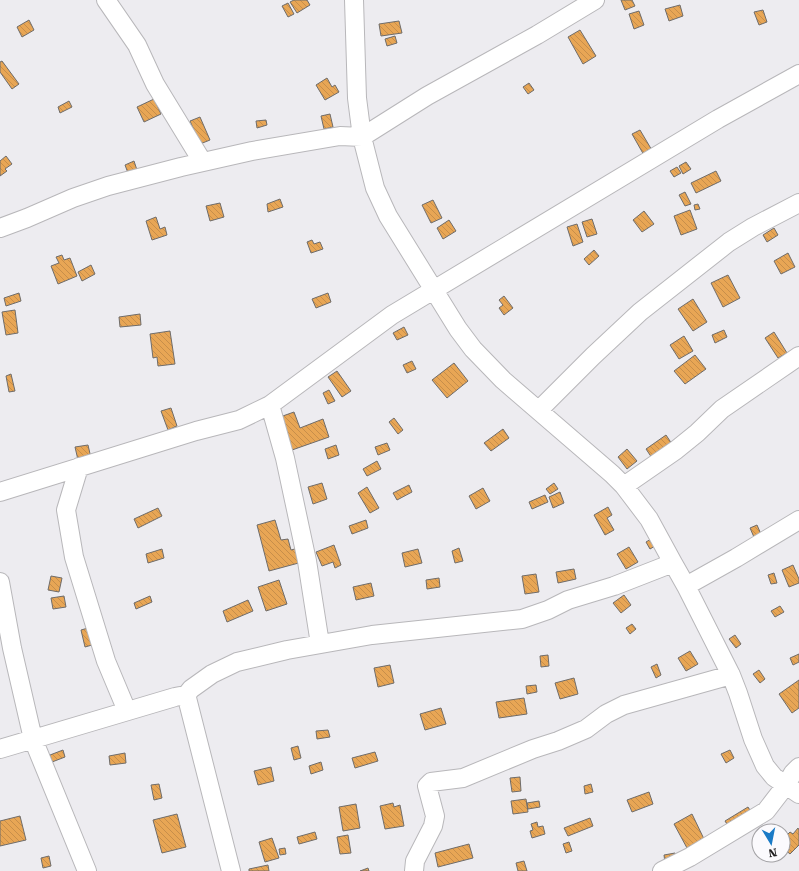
<svg xmlns="http://www.w3.org/2000/svg" width="799" height="871" viewBox="0 0 799 871" font-family="'Roboto Serif',serif">
	<style>
		.building { fill: url(#building-back-hatch); stroke: #6f6c6a }
		.lines { fill: none; stroke-linecap: round; stroke-linejoin: round }
		.minor-casing { stroke: #b8b7ba; stroke-width: 20 }
		.minor { stroke: #fff; stroke-width: 18 }
	</style>
	<defs>
		<pattern id="building-back-hatch" width="6" height="6" patternUnits="userSpaceOnUse"><rect width="6" height="6" fill="#e8a655"/><path d="M-1 5l2 2M0 0l6 6M5-1l2 2" fill="none" stroke="#c78e4a"/></pattern>
	</defs>
	<rect width="100%" height="100%" fill="#edecf0"/>
	<path class="building" d="M294 0H307L310 5 297 13 290 2Z
		M621 0H632L635 6 625 10Z
		M288 3 294 14 288 17 282 6Z
		M680 5 683 16 669 21 665 9Z
		M763 10 767 22 759 25 754 12Z
		M639 11 644 25 634 29 629 14Z
		M29 20 34 30 22 37 17 27Z
		M399 21 402 33 381 36 379 24Z
		M580 30 596 56 583 64 568 37Z
		M395 36 397 43 387 46 385 39Z
		M2 61 19 84 12 89 0 72V62Z
		M327 78 332 87 335 85 339 92 325 100 316 85Z
		M529 83 534 90 528 94 523 87Z
		M154 99 161 114 144 122 137 107Z
		M69 101 72 107 60 113 58 107Z
		M330 114 333 127 324 129 321 116Z
		M200 117 210 140 200 144 190 121Z
		M266 120 267 125 257 128 256 121Z
		M640 130 653 152 645 157 632 134Z
		M6 156 12 164 5 169 7 171 0 176V161Z
		M134 161 137 170 128 173 125 165Z
		M686 162 691 169 683 174 679 166Z
		M677 167 681 173 674 177 670 171Z
		M716 171 721 181 696 193 691 183Z
		M685 192 691 204 685 206 679 195Z
		M280 199 283 207 268 212 267 204Z
		M433 200 442 218 431 223 422 205Z
		M220 203 224 217 210 221 206 206Z
		M698 204 700 209 695 210 694 205Z
		M690 210 697 229 681 235 674 216Z
		M644 211 654 224 642 232 633 220Z
		M156 217 160 229 165 227 167 235 152 240 146 221Z
		M592 219 597 234 587 237 582 222Z
		M449 220 456 231 443 239 437 228Z
		M577 224 583 242 573 246 567 227Z
		M774 228 778 235 767 242 763 235Z
		M312 240 314 244 320 242 323 249 311 253 307 242Z
		M594 250 599 256 589 265 584 259Z
		M788 253 795 267 781 274 774 261Z
		M62 255 64 260 70 258 77 276 58 284 51 266 59 263 56 257Z
		M91 265 95 274 82 281 78 272Z
		M728 275 740 298 723 307 711 283Z
		M19 293 21 301 6 306 4 298Z
		M328 293 331 302 316 308 312 299Z
		M504 296 513 308 504 315 499 308 503 305 499 300Z
		M693 299 707 322 693 331 678 309Z
		M15 310 18 333 6 335 2 312Z
		M140 314 141 325 120 327 119 317Z
		M404 327 408 335 397 340 393 333Z
		M724 330 727 337 715 343 712 335Z
		M170 331 175 364 158 366 157 357 153 358 150 334Z
		M774 332 787 353 778 358 765 338Z
		M684 336 693 351 679 359 670 345Z
		M695 355 706 369 685 384 674 371Z
		M412 361 416 369 407 373 403 365Z
		M454 363 468 381 447 398 432 380Z
		M337 371 351 391 342 397 328 377Z
		M11 374 15 391 9 392 6 376Z
		M329 390 335 401 328 404 323 393Z
		M171 408 177 426 168 430 161 411Z
		M294 412 300 428 323 419 329 437 292 450 280 417Z
		M394 418 403 430 398 434 389 422Z
		M503 429 509 438 491 451 484 443Z
		M666 435 672 444 652 458 646 449Z
		M387 443 390 450 378 455 375 447Z
		M88 445 91 458 78 460 75 447Z
		M336 445 339 455 328 459 325 449Z
		M627 449 637 461 627 469 618 457Z
		M377 461 381 469 367 476 363 469Z
		M322 483 327 499 313 504 308 487Z
		M554 483 558 489 550 494 546 489Z
		M409 485 412 492 397 500 393 493Z
		M367 487 379 508 370 513 358 493Z
		M483 488 490 501 476 509 469 496Z
		M560 492 564 503 553 508 549 497Z
		M545 495 548 502 532 509 529 502Z
		M608 507 612 515 607 518 614 530 605 535 594 515Z
		M158 508 162 516 138 528 134 519Z
		M275 520 281 540 288 539 291 550 302 547 306 561 269 571 257 525Z
		M366 520 368 528 352 534 349 526Z
		M757 525 764 541 757 544 750 528Z
		M651 539 655 546 650 549 646 542Z
		M334 545 341 565 335 568 333 562 322 566 316 552Z
		M629 547 638 562 626 569 617 554Z
		M459 548 463 561 455 563 452 551Z
		M162 549 164 558 148 563 146 554Z
		M418 549 422 563 405 567 402 553Z
		M793 565 799 579V583L789 587 782 570Z
		M574 569 576 579 558 583 556 572Z
		M774 573 777 583 771 584 768 575Z
		M536 574 539 592 525 594 522 576Z
		M51 576 62 578 59 592 48 590Z
		M439 578 440 587 427 589 426 580Z
		M279 580 287 604 266 611 258 587Z
		M371 583 374 596 356 600 353 587Z
		M624 595 631 605 621 613 613 603Z
		M64 596 66 607 53 609 51 598Z
		M150 596 152 602 136 609 134 603Z
		M248 600 253 611 227 622 223 611Z
		M780 606 784 612 775 617 771 611Z
		M632 624 636 629 630 634 626 628Z
		M88 628 92 645 85 647 81 630Z
		M735 635 741 644 736 648 729 639Z
		M690 651 698 664 686 671 678 658Z
		M799 654V662L793 665 790 658Z
		M548 655 549 666 541 667 540 656Z
		M657 664 661 675 656 678 651 667Z
		M390 665 394 683 378 687 374 668Z
		M759 670 765 679 760 683 753 674Z
		M574 678 578 694 560 699 555 683Z
		M799 680V708L792 713 779 694Z
		M536 685 537 692 527 694 526 686Z
		M524 698 527 714 499 718 496 702Z
		M441 708 446 724 425 730 420 714Z
		M328 730 330 737 317 739 316 731Z
		M298 746 301 758 294 760 291 748Z
		M63 750 65 757 52 762 50 755Z
		M730 750 734 758 726 763 721 754Z
		M375 752 378 761 355 768 352 758Z
		M125 753 126 763 110 765 109 756Z
		M321 762 323 770 311 774 309 766Z
		M271 767 274 781 258 785 254 771Z
		M520 777 521 791 512 792 510 778Z
		M159 784 162 798 154 800 151 785Z
		M591 784 593 792 585 794 584 786Z
		M649 792 653 804 632 812 627 800Z
		M526 799 528 812 513 814 511 801Z
		M539 801 540 807 528 809 527 803Z
		M393 803 394 807 400 805 404 826 385 829 380 806Z
		M356 804 360 828 343 831 339 807Z
		M748 807 753 815 730 829 725 821Z
		M177 814 186 847 162 853 153 820Z
		M692 814 704 839 687 848 674 824Z
		M20 816 26 840 0 846V821Z
		M590 818 593 826 568 836 564 828Z
		M537 822 538 827 543 826 545 834 532 838 530 831 533 830 531 824Z
		M798 828 799 830V845L790 854 783 848V843L785 841 783 839 790 832 793 834Z
		M315 832 317 839 299 844 297 837Z
		M348 835 351 853 340 854 337 837Z
		M272 838 279 858 265 862 259 842Z
		M569 842 572 851 566 853 563 844Z
		M469 844 473 858 438 867 435 853Z
		M285 848 286 854 280 855 279 849Z
		M675 853 676 861 665 863 664 855Z
		M49 856 51 866 43 868 41 858Z
		M524 861 527 871H518L516 863Z
		M268 865 269 871H249V869Z
		M368 868 369 871H360Z"/>
	<g class="lines">
		<g class="minor-casing">
			<path id="minor" d="M106 0 137 45 155 84 202 161
				M354 0 357 98 362 137 375 188 388 216 458 329 473 349 503 380 612 474 624 486 649 519 673 563 686 586 731 675 738 693 753 739 765 766 774 777 799 794
				M0 228 27 218 73 198 108 186 181 167 252 151 340 136 362 137 427 96 537 35 595 0
				M270 405 285 458 307 561 320 644
				M539 410 593 356 640 312 729 242 753 227 799 203
				M79 467 66 510 74 557 106 661 127 711
				M624 486 676 450 697 433 722 409 799 356
				M0 492 196 431 239 420 270 405 392 315 718 119 799 74
				M0 582 12 648 33 739 87 871
				M686 586 736 558 799 520
				M0 749 175 697 180 696 187 698
				M231 871 187 698V694L191 689 212 674 237 662 287 650 372 635 522 619 548 610 568 600 614 586 673 563
				M414 871 415 861 433 826 435 816 427 786 431 782 463 778 533 749 558 741 586 729 606 714 624 705 731 675
				M662 871 690 857 766 811 786 785 793 773 799 767"/>
		</g>
		<use href="#minor" class="minor"/>
	</g>
	<g transform="translate(771 843) rotate(170)"><circle r="19" fill="#fbfafd" stroke="#a3a2a5"/>
	<path d="M0-3L7 15L0 10L-7 15Z" fill="#197ac6"/>
	<text y="-6" font-size="11" font-weight="bold" text-anchor="middle" fill="#201f20">N</text>
	</g>
</svg>
